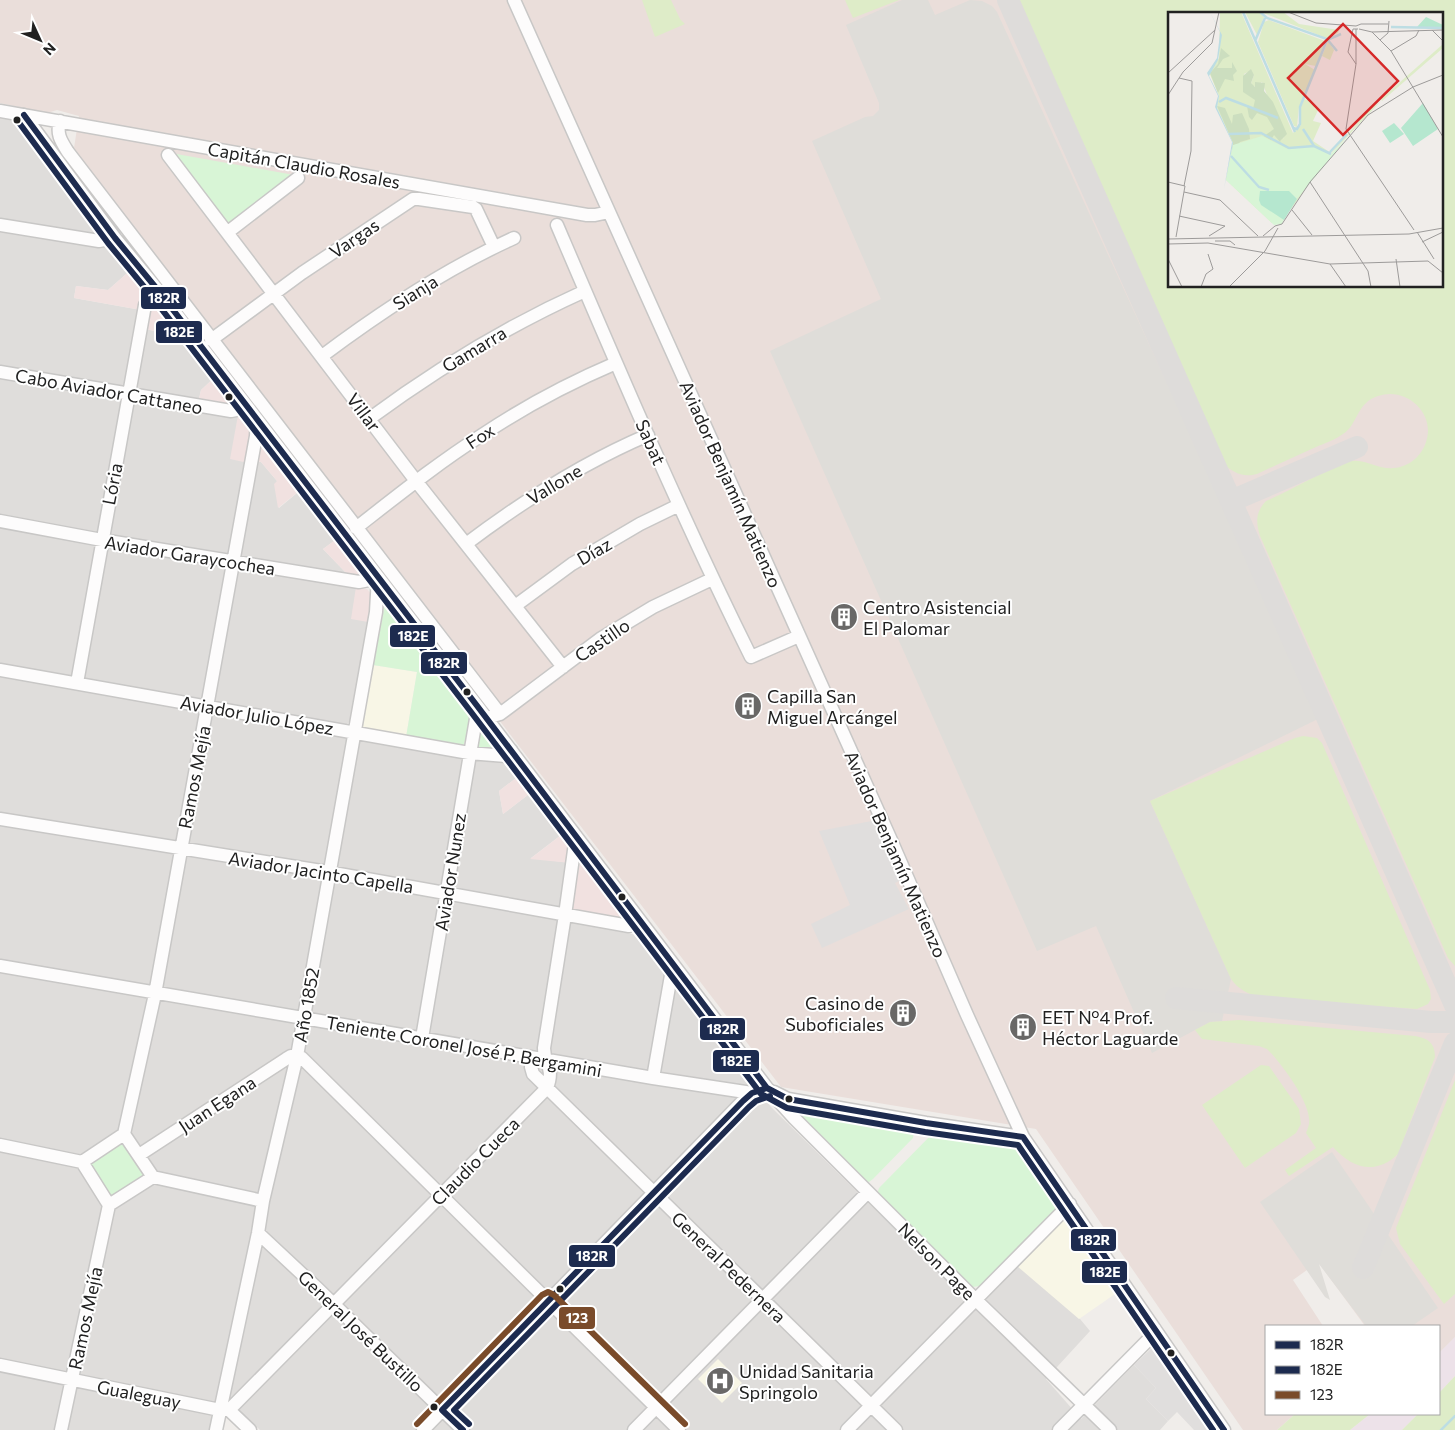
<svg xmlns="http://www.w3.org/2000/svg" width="1455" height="1430" viewBox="0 0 1455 1430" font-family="Commissioner,sans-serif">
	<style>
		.residential { fill: #dfdddb }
		.commercial { fill: #f1e1e0 }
		.industrial { fill: #ede2e9 }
		.education { fill: #f8f6e6 }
		.military { fill: #eadeda; fill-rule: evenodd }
		.airport { fill: #dfddd9 }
		.grass { fill: #deecc8; fill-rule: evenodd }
		.park { fill: #d8f5d6 }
		.parking { fill: #e0dedd }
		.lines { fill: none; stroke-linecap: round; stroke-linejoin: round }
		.stream { stroke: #bddde3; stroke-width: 2.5 }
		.taxiway { stroke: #dedcda; stroke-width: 22 }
		.minor-casing { stroke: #c8c7c6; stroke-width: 15 }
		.minor { stroke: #fdfcfc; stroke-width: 12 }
		.bus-1-casing { stroke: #fff; stroke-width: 10 }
		.bus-2-casing { stroke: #fff; stroke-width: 10 }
		.bus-3-casing { stroke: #fff; stroke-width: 10 }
		.bus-1 { stroke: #1d2b4f; stroke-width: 6 }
		.bus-2 { stroke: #1d2b4f; stroke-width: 6 }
		.bus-3 { stroke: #7a4b2a; stroke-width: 6 }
		.bus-dot { fill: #212121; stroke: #fff; stroke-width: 2 }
		.labels { text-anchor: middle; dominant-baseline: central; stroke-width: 4; stroke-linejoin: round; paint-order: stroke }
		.street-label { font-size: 18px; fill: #212121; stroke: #fff }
		.poi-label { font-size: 18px; fill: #212121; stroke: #fff; text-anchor: start }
		.inset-river { fill: none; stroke: #bddde3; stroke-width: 2.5 }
		.inset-road { fill: none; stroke: #9d9b9a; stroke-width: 1 }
		.view { fill: #d62828; fill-opacity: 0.15; stroke: #d62828; stroke-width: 2.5 }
		.inset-edge { fill: none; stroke: #212121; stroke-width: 2.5 }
		.line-badge { stroke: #fff; stroke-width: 2 }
		.badge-label { font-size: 14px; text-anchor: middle; font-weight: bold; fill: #fff }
	</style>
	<rect width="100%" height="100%" fill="#f0edea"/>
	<path class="residential" d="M0 116 20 121 100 227 101 231 100 235 0 222Z
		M0 229 115 247 133 268 108 290 76 286 74 298 141 310 125 389 0 369Z
		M172 321 215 377 201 390 198 403 137 390 135 387 145 329 159 332Z
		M0 377 122 399 97 545 225 566 226 569 201 709 465 755 440 898 637 935 771 1107 975 1308 1027 1255 1090 1331 1046 1379 1081 1419 1134 1365 1156 1388 1146 1399 1168 1421 1160 1430H260L238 1409 0 1360Z
		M132 401 238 415 248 463 229 553 226 555 112 537 109 534Z
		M256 461 261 462 277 481 279 508 303 488 338 538 323 549 348 575 240 556Z
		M238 568 356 587 368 622 351 720 346 725 218 703 213 699Z
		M475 760H508L513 765 520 775 499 791 503 814 533 791 565 832 531 858 571 863 561 907 454 888 453 884Z
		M0 1371 60 1382 64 1385 66 1389 57 1430H0Z
		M80 1387 209 1414 214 1417 213 1430H64L74 1390Z"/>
	<path class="commercial" d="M133 268 146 283 141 310 74 298 76 286 108 290Z
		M153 302 157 303 172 321 159 332 145 329 151 304Z
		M215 377 232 399V405L198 403 201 390Z
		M238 415 248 418 253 424 248 463 230 459Z
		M262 438H265L303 488 278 508 274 484 277 481 261 462 256 461Z
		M338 538 361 570V575H348L323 549Z
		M356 587 367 589 373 596 368 622 351 619Z
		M520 775 533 791 503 814 499 791Z
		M565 832 571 840V863L530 859Z
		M585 860 628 916 630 921 574 911 572 905 580 863Z"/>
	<path class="industrial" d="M1455 1337V1376L1439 1393V1353Z
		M1370 1414H1418L1402 1430H1350Z"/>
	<path class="education" d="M373 665 417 672 406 737 361 729Z
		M1064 1219 1115 1294 1079 1319 1017 1266Z
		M718 1359 742 1383 722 1403 698 1379Z"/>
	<path class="military" d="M0 0H1455V1337L1439 1353V1326H1365L1318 1262 1293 1280 1323 1326H1266V1414H1295L1277 1430H1243L1036 1129 781 1087 65 155 74 148 79 116 57 110 47 113 0 103ZM1169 14H1441V286H1169Z"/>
	<path class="airport" d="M902 0H928L935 15 970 0 982 1 992 6 997 12 1320 718 1150 801 1231 979 1222 1021 1210 1022 1152 1053 1096 926 1037 951 770 351 881 299 812 141 865 117 873 116 879 110V103L846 25Z
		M1332 1152 1438 1308 1412 1326H1366L1319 1264 1330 1300 1325 1297 1260 1202Z"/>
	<path class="grass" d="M642 0H671L680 19 685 24 655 37Z
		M845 0H899L853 18Z
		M1017 0H1455V966L1448 958 1260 536C1256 522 1255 513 1266 501 1293 489 1320 473 1348 462 1359 458 1371 465 1381 467 1401 472 1420 461 1426 442 1436 413 1406 386 1378 396 1356 403 1358 425 1343 434 1335 440 1325 443 1316 447 1296 456 1276 465 1257 474 1242 478 1232 472 1222 462ZM1169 14H1441V286H1169Z
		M1303 736 1317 738 1322 743 1430 990 1431 999 1428 1004 1417 1009 1260 998C1248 994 1238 989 1231 979L1150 801 1295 738Z
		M1239 1020 1415 1036C1428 1038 1435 1043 1435 1057L1398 1154C1375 1176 1352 1168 1333 1147L1289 1176 1285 1170 1316 1148 1306 1133C1308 1128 1310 1124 1309 1118 1307 1098 1281 1063 1267 1049L1259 1046 1202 1039 1195 1030 1210 1022Z
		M1261 1065 1269 1066 1299 1109 1301 1124 1296 1133 1245 1168 1202 1105Z
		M1455 1080V1294L1444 1304 1400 1244 1396 1228Z
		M1455 1376V1430H1402L1418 1414H1439V1393Z
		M1295 1414H1370L1350 1430H1277Z"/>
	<path class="park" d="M171 153 294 175 233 223H227Z
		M386 599 473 714 463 747 406 737 417 672 373 665Z
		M482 724 503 751 474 749Z
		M802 1109 909 1127 914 1131 913 1138 873 1179 869 1182 865 1181 798 1115Z
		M938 1131 1018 1146 1024 1149 1059 1204 1058 1210 980 1286 972 1287 877 1194 879 1188 934 1132Z
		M124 1140 145 1174 109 1197 88 1163Z"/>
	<path class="parking" d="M877 820 903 879 895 883 909 909 822 948 811 924 850 905 819 831Z
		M1155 1345 1161 1346 1213 1424 1215 1430H1194L1177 1412 1168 1421 1146 1399 1156 1388 1134 1365Z"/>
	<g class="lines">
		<path class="stream" d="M1441 1430 1455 1416"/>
		<path class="taxiway" d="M1008 0 1455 1005
			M1231 501 1357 447
			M1176 998 1431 1022H1455
			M1363 1268 1455 1043"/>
		<g class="minor-casing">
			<path id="minor" d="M514 0 891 840 967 1015 1023 1137 1224 1430
				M0 111 587 215H595L609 212
				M24 115 115 238 157 289 478 707 767 1088 794 1118 975 1299 1110 1430
				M60 121C56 134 61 141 68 152L500 714
				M168 155 416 481 563 667
				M0 225 99 241 115 238
				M557 225C619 370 681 516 751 657L799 636
				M228 232 298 178
				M211 340 302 273 413 199H419L473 207 476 209 494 247
				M322 356C382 311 445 269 514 238
				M0 372 231 411 247 408
				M369 419C438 368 507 326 585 291
				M0 521 102 540 359 582 369 580 373 571
				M356 528C397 496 438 463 482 435 524 407 569 383 616 363
				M466 544C523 501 582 463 648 435
				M515 606 572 564 640 524 679 505
				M0 670 469 753 506 756 511 750
				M77 683 145 305 157 289
				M493 716 500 714 600 639 653 607 712 579
				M0 819 328 872 629 926 640 921
				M0 966 653 1078 752 1093
				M422 1038 478 707
				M537 1058 531 1067 533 1074 896 1430
				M653 1078 673 964
				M774 1092 788 1099 926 1123 1023 1137
				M124 1134 155 994 256 436 257 420
				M0 1145 82 1162
				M139 1155 286 1059 291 1056 302 1058 679 1430
				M153 1177 263 1201
				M109 1205 153 1177 124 1134
				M109 1205 82 1162 124 1134
				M258 1233 317 1288 463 1430
				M0 1365 220 1410H229L547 1088C555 1066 544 1066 544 1048L565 915 576 836
				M229 1410 250 1430
				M61 1430 109 1205
				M216 1430 258 1233 263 1201 297 1056 376 612 378 577
				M423 1430 743 1101 752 1093 758 1091
				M634 1430 868 1192
				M847 1430 1070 1204
				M1059 1430 1150 1338 1155 1329"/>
		</g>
		<use href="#minor" class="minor"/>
		<g class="bus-1-casing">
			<path id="bus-1" d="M24 115 115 238 157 289 478 707 767 1088 788 1099 926 1123 1023 1137 1224 1430
				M463 1430 442 1410 743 1101 752 1093 767 1088"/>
		</g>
		<g class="bus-2-casing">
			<path id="bus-2" d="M17 120 108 243 150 294 471 712 761 1094 787 1108 925 1132 1018 1145 1213 1430
				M469 1424 454 1410 749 1107 756 1101 770 1096"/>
		</g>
		<g class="bus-3-casing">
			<path id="bus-3" d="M417 1424 542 1295 548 1292 554 1295 685 1424"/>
		</g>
		<use href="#bus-1" class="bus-1"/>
		<use href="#bus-2" class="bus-2"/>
		<use href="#bus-3" class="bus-3"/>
	</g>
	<defs>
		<g id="building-disc" transform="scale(1.4375)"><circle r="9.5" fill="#696867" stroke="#fff"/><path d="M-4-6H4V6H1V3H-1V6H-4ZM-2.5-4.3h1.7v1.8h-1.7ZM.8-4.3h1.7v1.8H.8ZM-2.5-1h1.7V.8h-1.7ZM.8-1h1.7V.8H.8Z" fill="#fff"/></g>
		<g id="hospital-disc" transform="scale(1.4375)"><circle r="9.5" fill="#696867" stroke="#fff"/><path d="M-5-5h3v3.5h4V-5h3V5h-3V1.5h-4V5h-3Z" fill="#fff"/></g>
	</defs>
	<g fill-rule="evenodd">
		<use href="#building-disc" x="844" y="617"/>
		<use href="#building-disc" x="748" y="706"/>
		<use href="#building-disc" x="903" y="1013"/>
		<use href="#building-disc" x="1023" y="1027"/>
		<use href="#hospital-disc" x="720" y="1381"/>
	</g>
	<g class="bus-dot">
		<circle cx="17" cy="120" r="4.5"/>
		<circle cx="229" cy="397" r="4.5"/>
		<circle cx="467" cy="692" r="4.5"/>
		<circle cx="622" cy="897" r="4.5"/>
		<circle cx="789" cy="1099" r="4.5"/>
		<circle cx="560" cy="1289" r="4.5"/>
		<circle cx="1171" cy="1353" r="4.5"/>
		<circle cx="434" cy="1407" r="4.5"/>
	</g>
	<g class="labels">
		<g class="street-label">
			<text transform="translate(304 165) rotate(10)">Capitán Claudio Rosales</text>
			<text transform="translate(354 238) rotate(-34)">Vargas</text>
			<text transform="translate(415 292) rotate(-32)">Sianja</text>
			<text transform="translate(474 349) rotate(-31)">Gamarra</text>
			<text transform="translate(109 391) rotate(10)">Cabo Aviador Cattaneo</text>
			<text transform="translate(364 412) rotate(53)">Villar</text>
			<text transform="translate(480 436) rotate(-33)">Fox</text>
			<text transform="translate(651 442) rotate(66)">Sabat</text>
			<text transform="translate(112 484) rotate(-79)">Lória</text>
			<text transform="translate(554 484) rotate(-31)">Vallone</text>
			<text transform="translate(731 484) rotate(66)">Aviador Benjamín Matienzo</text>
			<text transform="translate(594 551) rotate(-30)">Díaz</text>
			<text transform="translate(190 555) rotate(9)">Aviador Garaycochea</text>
			<text transform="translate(602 640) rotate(-34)">Castillo</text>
			<text transform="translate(257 715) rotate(10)">Aviador Julio López</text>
			<text transform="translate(194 777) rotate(-79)">Ramos Mejía</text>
			<text transform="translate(896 854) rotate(66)">Aviador Benjamín Matienzo</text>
			<text transform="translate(321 872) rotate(9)">Aviador Jacinto Capella</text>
			<text transform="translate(450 872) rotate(-81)">Aviador Nunez</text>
			<text transform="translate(306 1005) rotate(-80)">Año 1852</text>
			<text transform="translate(464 1046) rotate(10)">Teniente Coronel José P. Bergamini</text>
			<text transform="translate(217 1104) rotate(-33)">Juan Egana</text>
			<text transform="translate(475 1161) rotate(-45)">Claudio Cueca</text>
			<text transform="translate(937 1261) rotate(45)">Nelson Page</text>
			<text transform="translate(729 1267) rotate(44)">General Pedernera</text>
			<text transform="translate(85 1318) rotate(-78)">Ramos Mejía</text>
			<text transform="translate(361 1331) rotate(44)">General José Bustillo</text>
			<text transform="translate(139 1394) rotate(11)">Gualeguay</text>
		</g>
		<g class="poi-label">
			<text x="863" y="607">Centro Asistencial<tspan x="863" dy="21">El Palomar</tspan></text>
			<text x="767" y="696">Capilla San<tspan x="767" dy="21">Miguel Arcángel</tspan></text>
			<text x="884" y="1003" text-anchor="end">Casino de<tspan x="884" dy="21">Suboficiales</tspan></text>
			<text x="1042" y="1017">EET Nº4 Prof.<tspan x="1042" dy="21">Héctor Laguarde</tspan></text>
			<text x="739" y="1371">Unidad Sanitaria<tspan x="739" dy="21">Springolo</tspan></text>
		</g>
	</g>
	<g transform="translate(1168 12)">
		<rect width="275" height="275" fill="#f0edea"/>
		<path d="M52 0H73L125 121 133 113 132 97 136 87 143 89 147 97 151 96 145 109 153 111 145 129 163 141 201 98 213 89 161 144 123 197 104 211 58 168 65 131 49 96 51 84 41 60 51 46ZM80 60 86 63 83 71 85 75 88 74 87 70 90 73 94 70 116 127 76 62ZM77 0H91L96 5 89 23ZM93 0H115L131 12 171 18 170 21 158 26ZM101 8 157 29 148 54 137 52 147 58 131 95 129 115 126 114 90 30 96 10ZM160 29 166 38 162 48 154 44ZM275 32V36L214 89 213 87Z" fill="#deecc8" fill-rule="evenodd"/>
		<path d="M53 36 62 44 55 47 49 56H64V50L69 59 65 63 66 69 57 67 50 81 42 61 50 52ZM83 57 86 63 83 71 87 75V70L97 71 96 79 105 90 119 122 112 129 113 131 106 123 103 128 96 124 106 117 99 105 89 101 84 108 81 105 79 94 85 97 87 88 75 80V64ZM49 94 57 96 64 112 65 103 74 101 81 117 82 127 72 130 64 141 65 131Z" fill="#ccdebf"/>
		<path d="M94 124 120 137 146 134 162 143 180 125 119 199 114 212 106 213 58 168 65 133Z" fill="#d8f5d6"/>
		<path d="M258 5 275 13V16L249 15ZM255 91 270 117 245 134 233 116ZM226 111 236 122 222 131 214 119ZM121 179 129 187 116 208 93 193 91 188 92 179Z" fill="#b5e7cf"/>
		<path d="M42 0 54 23 50 48 41 64 51 84 49 96 65 131 56 177 64 130 47 95 50 84 39 61 49 46 51 30 52 20Z" fill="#bddde3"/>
		<path class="inset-river" d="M75 0 127 120M92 0 99 6 159 27 169 39M223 15 275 16M87 29 97 6M51 90 58 86 110 106M125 116 129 117 132 112V95L159 28 173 22M135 117 146 134M61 122 93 121 121 136 146 134 163 142M162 140 179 122M63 144 91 175 101 178"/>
		<path class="inset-road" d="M120 0 148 11 188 14 193 12M193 12H220M188 17V52L178 117 246 218M191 17 204 20 223 39 275 125M264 18 275 29M204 20 275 18M212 28 220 21 221 9M223 39 248 24 251 18M188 52 180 40 185 17H190M0 61 47 18M11 66 24 69 23 139 16 174M245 75 275 63M0 83 15 60 44 31 51 0M0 170 17 174 8 225M142 170 200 259 203 275M16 180 52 188 90 224M124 198 144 223M11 204 57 214M249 220 266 247M41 224 57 214M95 224 107 214 114 212 142 170 200 103 245 75M0 227 241 222 275 216M47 229H62L67 233M254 230 275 220M0 232 40 231 162 252 260 249 275 261M0 247 14 275M228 247 232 275M162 252 178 275M33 275 38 262 45 257 40 242M61 275 97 239 110 216"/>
		<path class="view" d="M175 12 230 69 175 123 120 66Z"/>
		<rect width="275" height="275" class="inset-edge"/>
	</g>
	<g class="line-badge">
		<rect x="140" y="286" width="47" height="24" rx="5" fill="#1d2b4f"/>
		<rect x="155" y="320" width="48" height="24" rx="5" fill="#1d2b4f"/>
		<rect x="389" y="624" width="47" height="24" rx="5" fill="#1d2b4f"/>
		<rect x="420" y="651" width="48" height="24" rx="5" fill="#1d2b4f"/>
		<rect x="699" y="1017" width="47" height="24" rx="5" fill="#1d2b4f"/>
		<rect x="712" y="1049" width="48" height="24" rx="5" fill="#1d2b4f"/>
		<rect x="1070" y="1228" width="47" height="24" rx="5" fill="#1d2b4f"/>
		<rect x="568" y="1244" width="48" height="24" rx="5" fill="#1d2b4f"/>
		<rect x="1081" y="1260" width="47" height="24" rx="5" fill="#1d2b4f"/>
		<rect x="558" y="1306" width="38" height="24" rx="5" fill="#7a4b2a"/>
	</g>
	<g class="badge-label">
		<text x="164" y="303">182R</text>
		<text x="179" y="337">182E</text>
		<text x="413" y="641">182E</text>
		<text x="444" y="668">182R</text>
		<text x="723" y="1034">182R</text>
		<text x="736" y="1066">182E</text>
		<text x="1094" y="1245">182R</text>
		<text x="592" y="1261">182R</text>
		<text x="1105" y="1277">182E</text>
		<text x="577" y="1323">123</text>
	</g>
	<rect x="1265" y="1325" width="175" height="90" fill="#ffffff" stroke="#a6a6a6"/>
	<rect x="1275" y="1341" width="25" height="8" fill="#1d2b4f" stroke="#a6a6a6"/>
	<text x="1310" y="1350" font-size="15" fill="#212121">182R</text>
	<rect x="1275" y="1366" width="25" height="8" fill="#1d2b4f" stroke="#a6a6a6"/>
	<text x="1310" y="1375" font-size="15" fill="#212121">182E</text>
	<rect x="1275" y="1391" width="25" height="8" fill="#7a4b2a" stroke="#a6a6a6"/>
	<text x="1310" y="1400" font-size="15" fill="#212121">123</text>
	<g transform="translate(40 40) rotate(134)" stroke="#ffffff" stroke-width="4" paint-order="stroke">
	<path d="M0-4L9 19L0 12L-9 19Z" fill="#212121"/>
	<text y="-8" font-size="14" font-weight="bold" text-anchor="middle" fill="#212121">N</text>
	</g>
</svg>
